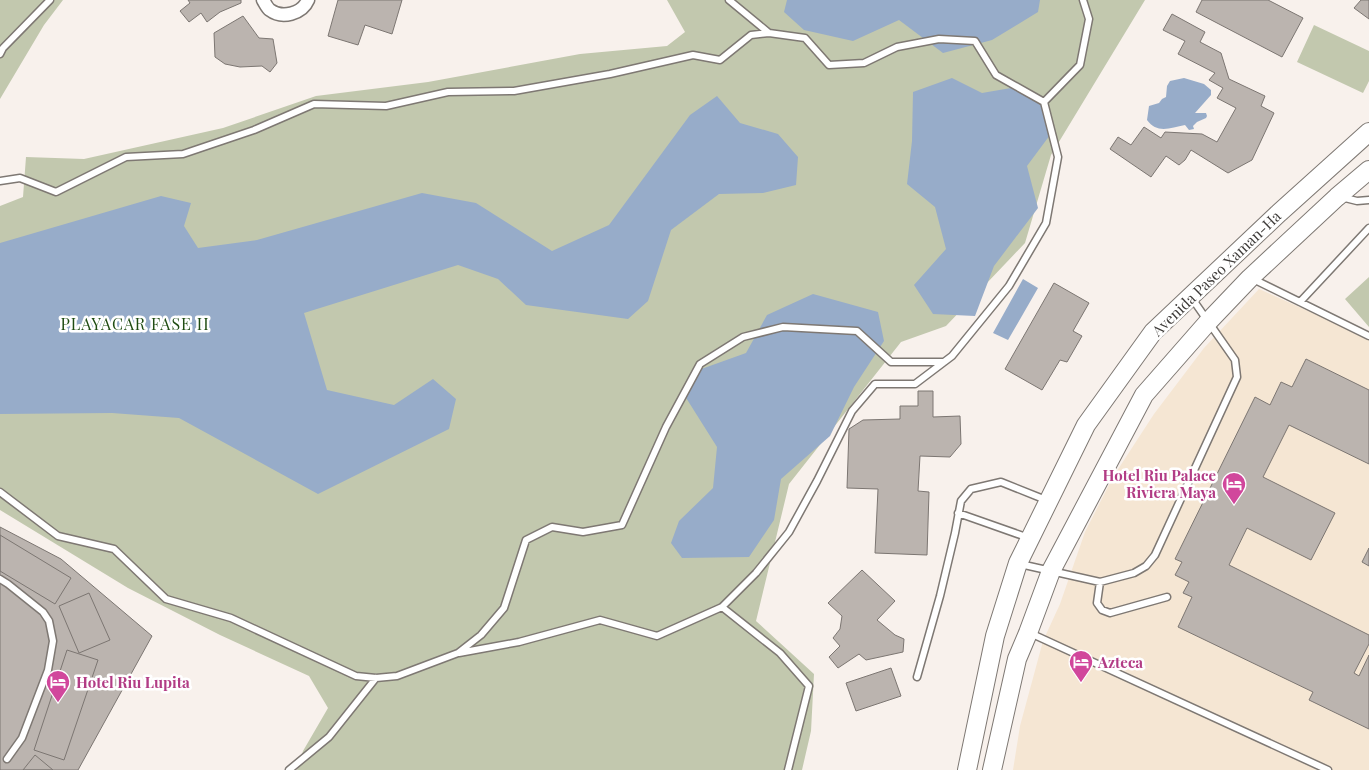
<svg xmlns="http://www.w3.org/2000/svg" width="1369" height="770" viewBox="0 0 1369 770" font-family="'Playfair Display',serif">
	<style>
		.commercial { fill: #f5e6d3 }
		.green { fill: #c2c8ae }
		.water { fill: #97acc9 }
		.building { fill: #bbb4af; stroke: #7c7672 }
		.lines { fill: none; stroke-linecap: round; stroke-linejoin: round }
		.lane-casing { stroke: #7e7873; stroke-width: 9 }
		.street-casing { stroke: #7e7873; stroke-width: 15 }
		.secondary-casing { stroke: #7e7873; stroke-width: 20 }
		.lane { stroke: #fff; stroke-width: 6 }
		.street { stroke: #fff; stroke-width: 12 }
		.secondary { stroke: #fff; stroke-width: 18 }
		.labels { text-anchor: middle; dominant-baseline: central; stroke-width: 5; stroke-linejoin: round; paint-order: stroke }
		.street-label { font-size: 15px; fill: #3e3b39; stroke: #fff }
		.hotel-label { font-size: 15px; font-weight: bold; fill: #b23c85; stroke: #fff; text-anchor: start }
		.neighbourhood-label { font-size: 16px; letter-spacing: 1px; fill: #1f4c12; stroke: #fff }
	</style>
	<rect width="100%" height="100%" fill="#f8f1ec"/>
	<path class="commercial" d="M1259 289 1369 338V770H1013L1020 726 1043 641 1060 604 1085 532 1113 477 1154 414 1204 348Z"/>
	<path class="green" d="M0 0H63L44 25 0 99Z
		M667 0H1145L1051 155 1025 243 946 326 901 342 789 484 756 621 814 674 811 731 802 770H297L303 751 328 708 309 676 220 635 128 588 0 510V206L23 197 26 157 84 159 223 128 316 96 428 82 580 54 667 46 685 32Z
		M1314 25 1369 51V81L1363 93 1297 62Z
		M1369 277V327L1345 299Z"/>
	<path class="water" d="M787 0H1040L1038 12 992 40 943 53 899 20 853 41 804 30 784 12Z
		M952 78 982 93 1011 88 1044 105 1050 135 1027 166 1038 208 994 266 975 316 933 314 914 285 946 249 935 207 907 184 912 141 913 92Z
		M1184 78 1204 84 1211 90V95L1195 113H1206L1207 116 1206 118 1197 122 1193 126 1194 129 1189 130 1185 125C1170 128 1157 134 1147 120L1149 106 1159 103 1162 99 1166 97 1167 86 1170 81Z
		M717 96 740 123 778 134 798 157 796 185 763 193 719 194 671 230 648 301 628 319 526 305 498 279 458 265 304 313 327 390 394 405 433 379 456 399 449 429 318 494 179 418 112 413 0 414V243L161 196 191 203 184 226 198 248 257 240 422 193 476 203 552 251 609 225 690 115Z
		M1023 279 1038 288 1008 340 993 333Z
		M813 294 878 312 884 341 854 387 830 436 781 479 774 520 749 557 682 558 671 543 679 521 713 488 717 447 683 393 693 372 746 353 767 315Z"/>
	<path class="building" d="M188 0H241V3L220 12 207 22 201 13 189 22 180 11 190 3Z
		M338 0H402L392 34 365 25 358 45 328 36Z
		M1202 0H1268L1303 18 1282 57 1196 12Z
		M1361 0H1369V19L1354 8Z
		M1172 14 1205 32 1200 42 1221 53 1229 79 1265 96 1261 106 1274 113 1252 160 1228 173 1191 150 1185 160 1179 165 1166 156 1151 177 1110 149 1118 137 1131 145 1144 127 1161 138 1165 132 1202 134 1217 142 1236 108 1217 98 1223 88 1209 80 1215 73 1178 54 1185 41 1163 30Z
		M243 16 259 38 273 39 277 63 270 72 262 66 240 67 225 64 215 57 214 33Z
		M1054 283 1089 303 1073 331 1082 336 1067 362 1060 360 1042 390 1005 369Z
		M1306 359 1369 390V464L1289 425 1263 477 1335 513 1311 560 1247 528 1229 565 1369 635V644L1354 673 1359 676 1369 655V729L1309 700 1313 692 1178 627 1192 597 1183 593 1189 582 1175 575 1182 562 1175 559 1255 397 1270 405 1281 382 1292 387Z
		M918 391H933V417L960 416 961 444 950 457 920 456 918 491 929 492 927 555 875 553 878 489 847 488 849 429 863 420 900 419V406H918Z
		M0 527 61 559 152 636 78 770H0Z
		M0 535 71 578 55 604 0 571Z
		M1369 548V566L1362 562Z
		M862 570 895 601 877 620 895 635 904 639 903 652 866 660 859 654 838 668 829 657 840 646 833 638 840 629 842 616 828 603Z
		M89 593 110 640 79 653 59 606Z
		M67 650 98 660 64 760 34 750Z
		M891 668 901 696 856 711 846 683Z
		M35 755 53 770H23Z"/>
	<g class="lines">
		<g class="lane-casing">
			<path id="lane" d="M729 0 769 33
				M0 54 3 48 50 0
				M1044 102 1080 65 1089 19 1083 0
				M0 181 20 178 56 192 126 157 183 154 254 130 314 104 386 106 448 92 514 91 610 74 693 55 720 60 751 35 769 33 805 38 829 65 864 63 897 47 939 39 975 41 996 75 1044 102 1058 157 1046 223 1009 286 952 356 915 384H875L852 411 817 481 789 532 756 573 722 607 780 653 809 686 788 770
				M1341 197 1357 201 1369 200
				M1251 278 1369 336
				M1300 302 1369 228
				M0 492 58 536 114 549 166 599 231 618 356 676 376 678 397 676 458 653 481 635 504 608 526 540 552 527 583 532 622 525 666 427 700 364 743 337 783 327 857 331 891 362H944
				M958 513 1029 538
				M1020 564 1100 582 1134 573 1146 566 1155 555 1237 377 1235 360 1191 297
				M0 579 8 584 43 612 49 621 53 641 48 670 22 738 7 759
				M1100 582 1097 603 1102 610 1110 613 1167 597
				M1030 633 1328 770
				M459 653 519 642 600 620 657 636 722 607
				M917 677 940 596 955 533 961 501 971 489 1001 482 1046 500
				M289 770 329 737 376 678"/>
		</g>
		<g class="street-casing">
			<path id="street" d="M263 0C265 3 267 8 270 10 282 19 302 14 308 0"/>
		</g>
		<g class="secondary-casing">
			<path id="secondary" d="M967 770 995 636 1018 563 1086 425 1153 332 1279 213 1369 132
				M992 770 1017 659 1028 633 1051 571 1144 395 1208 322 1250 278 1337 197 1369 170"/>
		</g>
		<use href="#lane" class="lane"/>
		<use href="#street" class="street"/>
		<use href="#secondary" class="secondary"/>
	</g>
	<defs>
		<g id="hotel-pin" transform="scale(1.25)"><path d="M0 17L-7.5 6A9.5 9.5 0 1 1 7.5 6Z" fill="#d1479c" stroke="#fff"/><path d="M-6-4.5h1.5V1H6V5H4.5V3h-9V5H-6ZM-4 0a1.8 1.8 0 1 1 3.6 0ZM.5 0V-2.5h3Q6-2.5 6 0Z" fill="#fff"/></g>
	</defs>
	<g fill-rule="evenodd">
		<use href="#hotel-pin" x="1234" y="484"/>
		<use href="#hotel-pin" x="1081" y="662"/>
		<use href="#hotel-pin" x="58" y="682"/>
	</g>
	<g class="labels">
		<g class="street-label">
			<text transform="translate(1216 273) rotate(-44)">Avenida Paseo Xaman-Ha</text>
		</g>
		<g class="hotel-label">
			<text x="1216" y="475" text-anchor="end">Hotel Riu Palace<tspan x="1216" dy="17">Riviera Maya</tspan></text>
			<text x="1098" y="662">Azteca</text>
			<text x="76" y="682">Hotel Riu Lupita</text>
		</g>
		<g class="neighbourhood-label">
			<text x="135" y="323">PLAYACAR FASE II</text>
		</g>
	</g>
</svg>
